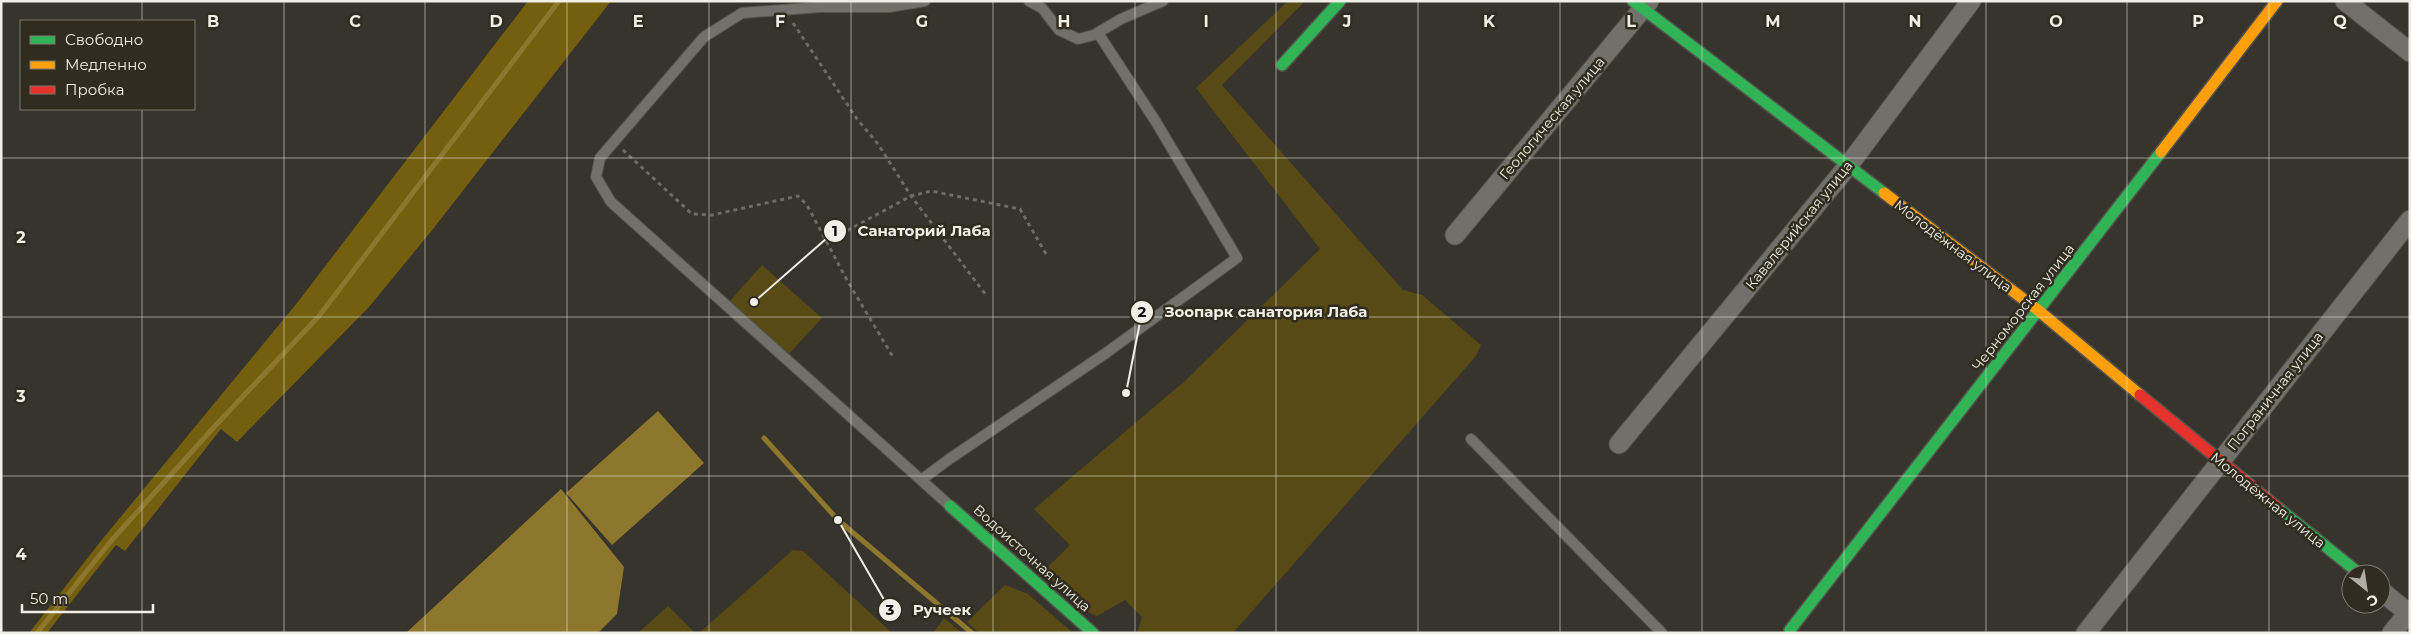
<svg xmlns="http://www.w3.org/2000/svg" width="2411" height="634" viewBox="0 0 2411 634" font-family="Montserrat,sans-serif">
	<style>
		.green { fill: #584a14 }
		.forest { fill: #735f0d }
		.water { fill: #8c772c }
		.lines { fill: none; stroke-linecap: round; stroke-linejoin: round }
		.stream { stroke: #8c772c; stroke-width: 5 }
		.lane-casing { stroke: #54524c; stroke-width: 12 }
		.street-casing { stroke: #54524c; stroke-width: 21 }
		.fast-casing { stroke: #54524c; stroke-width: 14 }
		.slow-casing { stroke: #54524c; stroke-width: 14 }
		.jam-casing { stroke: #54524c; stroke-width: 14 }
		.path { stroke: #6c6a65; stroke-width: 3; stroke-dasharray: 4 4; stroke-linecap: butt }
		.lane { stroke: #72706a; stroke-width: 10 }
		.street { stroke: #72706a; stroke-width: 19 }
		.fast { stroke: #30b455; stroke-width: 11 }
		.slow { stroke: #ff9f0a; stroke-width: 11 }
		.jam { stroke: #e5322d; stroke-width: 11 }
		.grid { fill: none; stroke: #f0eee6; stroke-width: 1; stroke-opacity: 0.55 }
		.labels { text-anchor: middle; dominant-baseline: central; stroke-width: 5; stroke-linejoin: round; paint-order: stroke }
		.street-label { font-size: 14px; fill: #f0eee6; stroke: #302c1f }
		.grid-label { font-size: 16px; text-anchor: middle; font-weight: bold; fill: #f0eee6; stroke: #302c1f; stroke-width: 5; stroke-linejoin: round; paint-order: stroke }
		.leader { fill: none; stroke: #f0eee6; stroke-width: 2 }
		.callout-dot { fill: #f0eee6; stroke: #302c1f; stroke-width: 2 }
		.mark-label { font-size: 15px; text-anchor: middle; font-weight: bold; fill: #111 }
		.callout-label { font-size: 15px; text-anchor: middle; font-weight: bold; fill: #f0eee6; stroke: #302c1f; stroke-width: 5; stroke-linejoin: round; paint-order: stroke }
	</style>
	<rect width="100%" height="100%" fill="#36342d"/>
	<path class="green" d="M1288 1H1305L1222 85 1403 290 1422 295 1481 345 1476 356 1233 633H1137L1142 617 1125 600 1097 616C1076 608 1055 589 1046 569L1070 545 1034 509 1186 380 1320 249 1196 88Z
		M762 265 822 318 788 355 729 302Z
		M793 550 803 551 892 633H699Z
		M1005 585 1028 594 1073 633H979L967 622Z
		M668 606 695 633H638Z
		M944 618 962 633H933Z"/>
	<path class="forest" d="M528 1H611L433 229 369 307 237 442 221 429 125 551 116 545 47 633H29L100 542 297 303Z"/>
	<path class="water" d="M658 411 704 463 612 545 566 493Z
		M561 489 624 567 617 614 598 633H406Z"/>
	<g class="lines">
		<path class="stream" d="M764 438 838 520 972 633
			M37 633 111 541 215 426 319 316 559 1"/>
		<g class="lane-casing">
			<path id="lane" d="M925 1 889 7H821L742 13 704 37 600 158 596 177 611 202 949 505
				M1029 1 1042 8 1059 30 1078 39 1094 35 1121 19 1163 1
				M1471 439 1662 633
				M921 480 948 460 1106 353 1237 258 1156 122 1098 33"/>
		</g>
		<g class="street-casing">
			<path id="street" d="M2345 1 2410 52
				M1455 235 1649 1
				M1619 444 1848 166 1971 1
				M2381 591 2410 614
				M2086 633 2410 220
				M2392 633 2410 611"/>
		</g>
		<g class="fast-casing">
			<path id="fast" d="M1633 1 1884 193
				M1282 65 1340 1
				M950 506 1093 633
				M2278 508 2360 574
				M1790 630 2161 152"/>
		</g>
		<g class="slow-casing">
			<path id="slow" d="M2161 152 2277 1
				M1884 193 2039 311 2140 395"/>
		</g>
		<g class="jam-casing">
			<path id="jam" d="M2140 395 2278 508"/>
		</g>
		<path class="path" d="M793 23 857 119 878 144 911 196 986 295
			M623 150 692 214 712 215 798 196 807 205 848 282 893 357
			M826 242 911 196 931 191 1020 209 1046 254"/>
		<use href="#lane" class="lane"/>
		<use href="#street" class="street"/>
		<use href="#fast" class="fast"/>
		<use href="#slow" class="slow"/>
		<use href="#jam" class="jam"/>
	</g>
	<path class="grid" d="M142 1V21M284 1V633M425 1V633M567 1V633M709 1V633M851 1V633M993 1V633M1135 1V633M1276 1V633M1418 1V633M1560 1V633M1702 1V633M1844 1V633M1986 1V633M2127 1V633M2269 1V633M142 109V633M1 158H2410M1 317H2410M1 476H2410"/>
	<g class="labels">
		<g class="street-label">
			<text transform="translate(1552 118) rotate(-50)">Геологическая улица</text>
			<text transform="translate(1799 225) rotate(-51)">Кавалерийская улица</text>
			<text transform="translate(1953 246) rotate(37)">Молодёжная улица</text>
			<text transform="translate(2023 307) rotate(-52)">Черноморская улица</text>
			<text transform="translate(2275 391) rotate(-52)">Пограничная улица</text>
			<text transform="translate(2268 500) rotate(39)">Молодёжная улица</text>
			<text transform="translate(1032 558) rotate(42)">Водоисточная улица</text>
		</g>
	</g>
	<g class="grid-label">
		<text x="213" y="27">B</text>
		<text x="355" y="27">C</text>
		<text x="496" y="27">D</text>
		<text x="638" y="27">E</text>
		<text x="780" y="27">F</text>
		<text x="922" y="27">G</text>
		<text x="1064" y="27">H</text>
		<text x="1206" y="27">I</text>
		<text x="1347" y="27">J</text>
		<text x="1489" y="27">K</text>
		<text x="1631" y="27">L</text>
		<text x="1773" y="27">M</text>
		<text x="1915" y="27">N</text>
		<text x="2056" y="27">O</text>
		<text x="2198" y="27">P</text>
		<text x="2340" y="27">Q</text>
		<text x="21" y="243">2</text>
		<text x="21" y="402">3</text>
		<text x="21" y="560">4</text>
	</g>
	<path class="leader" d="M754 302L835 231M1126 393L1142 312M838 520L890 610"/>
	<g class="callout-dot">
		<circle cx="754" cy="302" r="5"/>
		<circle cx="1126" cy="393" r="5"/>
		<circle cx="838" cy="520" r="5"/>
		<circle cx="835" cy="231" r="12"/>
		<circle cx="1142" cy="312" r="12"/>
		<circle cx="890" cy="610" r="12"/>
	</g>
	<g class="mark-label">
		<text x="835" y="236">1</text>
		<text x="1142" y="317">2</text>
		<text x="890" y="615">3</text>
	</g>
	<g class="callout-label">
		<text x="924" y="236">Санаторий Лаба</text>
		<text x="1266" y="317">Зоопарк санатория Лаба</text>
		<text x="942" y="615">Ручеек</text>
	</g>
	<rect width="2411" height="634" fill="none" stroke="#f0eee6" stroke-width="5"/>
	<rect x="20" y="20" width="175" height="90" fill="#302c1f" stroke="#7d7a6f"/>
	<rect x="30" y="36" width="25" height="8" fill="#30b455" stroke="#7d7a6f"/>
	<text x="65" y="45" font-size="15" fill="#f0eee6">Свободно</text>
	<rect x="30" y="61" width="25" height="8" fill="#ff9f0a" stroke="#7d7a6f"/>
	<text x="65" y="70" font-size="15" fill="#f0eee6">Медленно</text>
	<rect x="30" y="86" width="25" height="8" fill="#e5322d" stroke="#7d7a6f"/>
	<text x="65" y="95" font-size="15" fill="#f0eee6">Пробка</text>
	<g transform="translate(2366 589) rotate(150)"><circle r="24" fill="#302c1f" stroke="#7d7a6f"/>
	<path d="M0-4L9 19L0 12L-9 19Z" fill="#afada5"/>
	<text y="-8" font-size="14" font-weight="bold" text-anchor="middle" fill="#f0eee6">С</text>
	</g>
	<path d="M22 604v8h131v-8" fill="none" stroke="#f0eee6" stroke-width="2.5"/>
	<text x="30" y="604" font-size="15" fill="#f0eee6" stroke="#302c1f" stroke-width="4" paint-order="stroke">50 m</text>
</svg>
